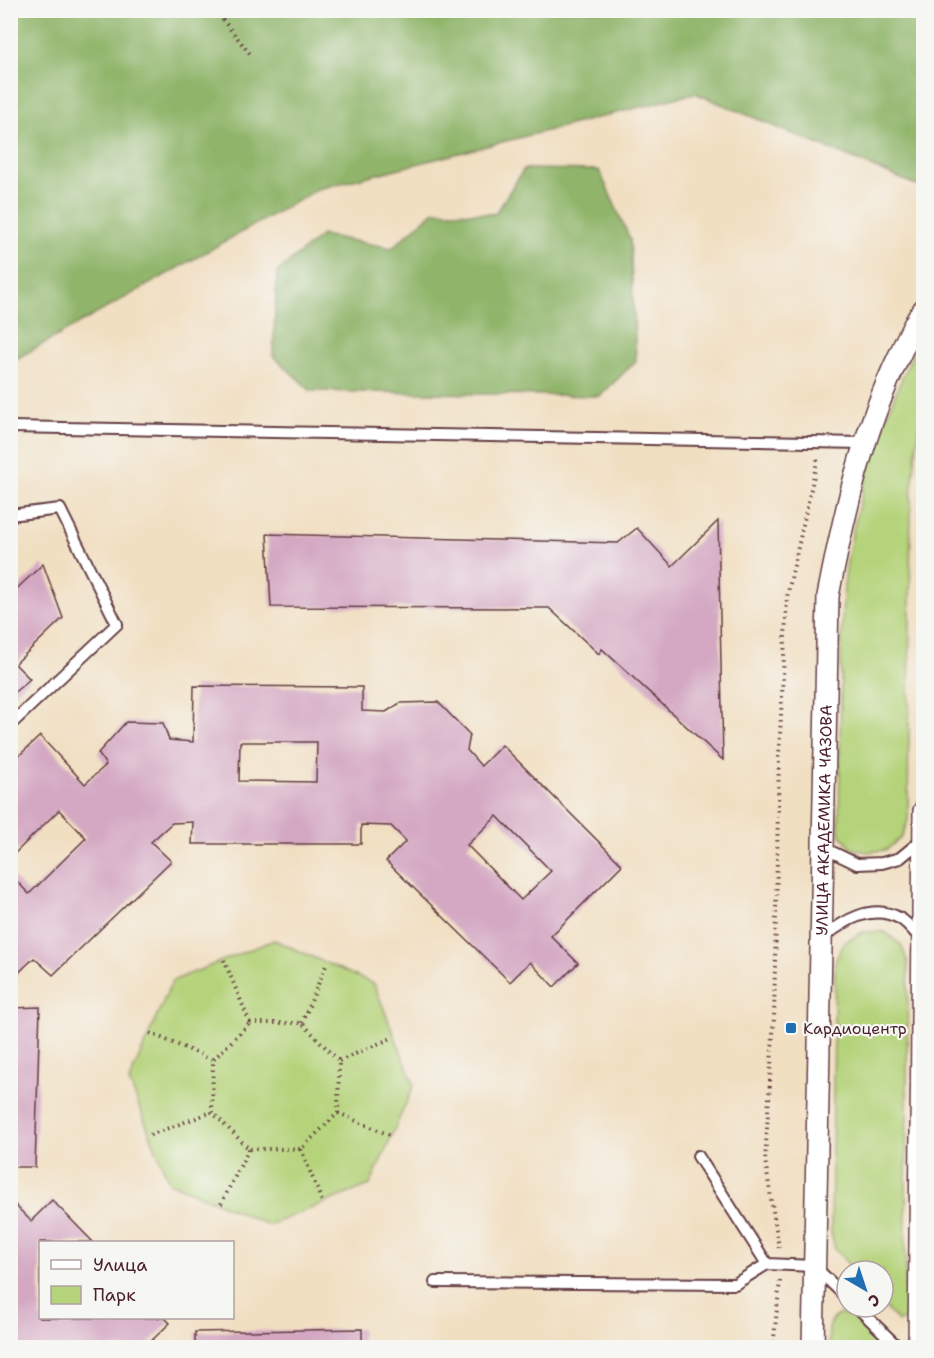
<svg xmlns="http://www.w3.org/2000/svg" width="934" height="1358" viewBox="0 0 934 1358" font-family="'Shantell Sans',sans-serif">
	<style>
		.green { fill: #b5d37a; stroke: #807952; stroke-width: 1.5 }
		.forest { fill: #90b56a; stroke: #6d6a4a; stroke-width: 1.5 }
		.building { fill: #d4a8c3; fill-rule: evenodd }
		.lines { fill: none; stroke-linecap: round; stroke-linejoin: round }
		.lane-casing { stroke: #633c42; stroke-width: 14 }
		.street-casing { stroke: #633c42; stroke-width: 24 }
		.path { stroke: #633c42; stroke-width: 4; stroke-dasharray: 1.5 4.5; stroke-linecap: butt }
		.lane { stroke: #fff; stroke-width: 10 }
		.street { stroke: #fff; stroke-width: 21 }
		.poi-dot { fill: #1f6fb2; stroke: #f6f6f2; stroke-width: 2 }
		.labels { text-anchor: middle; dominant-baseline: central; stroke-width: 4.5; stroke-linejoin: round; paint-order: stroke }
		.street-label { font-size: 16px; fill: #4a1f2b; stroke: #f6f6f2 }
		.poi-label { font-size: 16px; fill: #4a1f2b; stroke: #f6f6f2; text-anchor: start }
	</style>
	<rect width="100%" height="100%" fill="#f6f6f2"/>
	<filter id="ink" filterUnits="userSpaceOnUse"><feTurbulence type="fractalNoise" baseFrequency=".0167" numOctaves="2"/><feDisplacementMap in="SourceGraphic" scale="12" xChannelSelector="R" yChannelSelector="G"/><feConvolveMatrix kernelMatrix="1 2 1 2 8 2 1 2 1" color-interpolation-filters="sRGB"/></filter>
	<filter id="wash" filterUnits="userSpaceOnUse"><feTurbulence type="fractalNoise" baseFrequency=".008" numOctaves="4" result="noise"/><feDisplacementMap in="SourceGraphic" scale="24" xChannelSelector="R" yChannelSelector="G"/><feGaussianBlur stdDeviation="1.35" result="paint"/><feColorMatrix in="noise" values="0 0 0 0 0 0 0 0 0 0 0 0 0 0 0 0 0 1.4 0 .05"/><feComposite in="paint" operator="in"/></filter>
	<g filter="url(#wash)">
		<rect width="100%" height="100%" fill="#f1dfc2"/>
		<path class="green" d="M923 333V396L911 495 908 820 902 837 886 850 867 852 851 848 839 832C840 782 840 732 841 681 842 642 841 601 847 562 859 488 889 400 923 333Z
			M863 932H885L901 945 908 963 905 1320 898 1322 883 1305V1271H854L835 1249 831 1233 835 962 844 943Z
			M274 940 374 984 414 1085 370 1185 269 1225 169 1182 129 1081 172 981Z
			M840 1314C859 1316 870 1334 883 1347H829V1329L832 1319Z"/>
		<path class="forest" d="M11 10 923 11V188L695 93 318 189 11 362Z
			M524 169 599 170 630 239 636 361 600 396 311 391 273 356 277 272 322 235 392 248 434 211 495 214Z"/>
		<g id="blocks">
			<path class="building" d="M718 521 723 760 602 649 599 654 549 608 271 607 267 534 618 543 637 528 672 566Z
				M43 564 63 618 15 664 30 679 10 696V595Z
				M194 686 362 687V711L386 712 400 703 438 702 470 735 467 750 481 766 502 745 622 865 551 936 578 963 554 987 530 962 510 982 386 861 406 841 391 826 361 825V844H192L193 822 172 823 151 842 171 861 53 975 34 958 13 978 12 1008 40 1007 35 1167H10V874L29 894 86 838 59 810 10 858V764L40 736 85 784 106 765 98 753 126 722 163 723 169 740 193 742ZM240 742H317L316 782 239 781ZM497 816 551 871 521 900 467 845Z
				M10 1200 31 1221 52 1200 93 1242H40V1318H165L170 1323 148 1344 152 1348H10Z
				M362 1329V1348H195V1332Z"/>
		</g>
	</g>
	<g filter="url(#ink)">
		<use href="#blocks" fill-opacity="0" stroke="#633c42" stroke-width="1.5"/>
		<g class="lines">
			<g class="lane-casing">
				<path id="lane" d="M10 427 863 443
					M10 515 60 509 117 624 10 725
					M824 848 857 864 882 863 900 858 923 839
					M822 938C844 921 872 902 901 919 909 924 915 933 922 940
					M698 1156 767 1264 814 1266 847 1298
					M435 1282 735 1284 767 1264
					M857 1307 899 1348"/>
			</g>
			<g class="street-casing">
				<g id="street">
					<path id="s1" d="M813 1348 828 596C844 513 863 431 900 354 907 339 914 322 924 309"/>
					<path d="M919 1348 924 811"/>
				</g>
			</g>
			<path class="path" d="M215 10 251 55
				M224 960 250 1023
				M250 1023H302L339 1061 338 1113 301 1149H249L212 1112 213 1060Z
				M302 1023 327 963
				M150 1033 213 1060
				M339 1061 394 1037
				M338 1113 392 1136
				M150 1135 212 1112
				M301 1149 323 1204
				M221 1204 249 1149
				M779 1248 765 1160 774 1018 779 754 787 597 818 457
				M773 1348 780 1280"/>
			<use href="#lane" class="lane"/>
			<use href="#street" class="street"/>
		</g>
	</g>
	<rect class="poi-dot" x="785" y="1022" width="12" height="12" rx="3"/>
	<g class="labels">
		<g class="street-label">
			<text stroke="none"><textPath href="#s1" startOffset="528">УЛИЦА АКАДЕМИКА ЧАЗОВА</textPath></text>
		</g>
		<g class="poi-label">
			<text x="803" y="1028">Кардиоцентр</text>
		</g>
	</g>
	<rect width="934" height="1358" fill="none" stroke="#f6f6f2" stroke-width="36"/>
	<rect x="39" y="1241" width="195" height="78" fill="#f6f6f2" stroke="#b1a0a2" stroke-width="1.5"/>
	<rect x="51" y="1260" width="30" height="9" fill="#ffffff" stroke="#b1a0a2" stroke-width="1.5"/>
	<text x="93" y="1271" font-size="18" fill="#4a1f2b">Улица</text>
	<rect x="51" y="1286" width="30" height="18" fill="#b5d37a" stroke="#b1a0a2" stroke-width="1.5"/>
	<text x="93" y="1301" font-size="18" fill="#4a1f2b">Парк</text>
	<g transform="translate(865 1289) rotate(141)"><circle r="28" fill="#f6f6f2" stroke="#b1a0a2" stroke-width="1.5"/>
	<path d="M0-4.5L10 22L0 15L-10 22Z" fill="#1f6fb2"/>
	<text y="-9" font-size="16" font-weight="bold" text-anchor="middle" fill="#4a1f2b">С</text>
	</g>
</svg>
